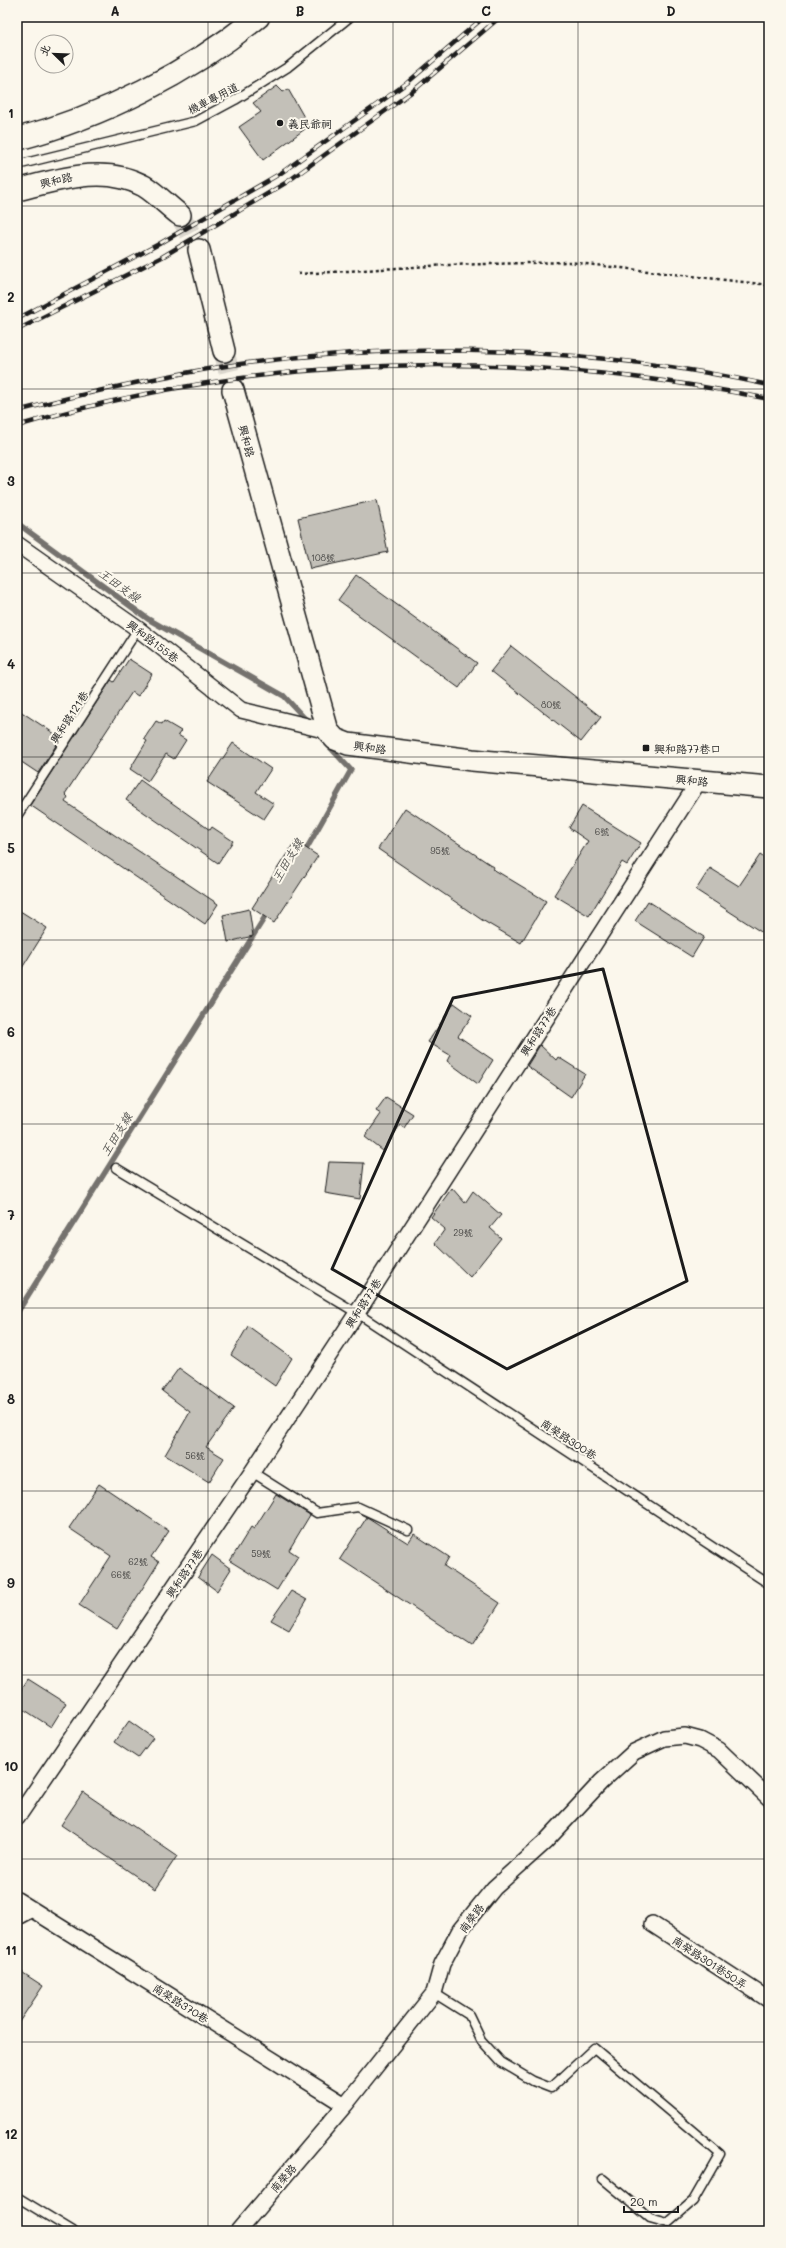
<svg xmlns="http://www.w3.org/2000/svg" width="786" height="2248" viewBox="0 0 786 2248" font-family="Mali,'LXGW WenKai TC',sans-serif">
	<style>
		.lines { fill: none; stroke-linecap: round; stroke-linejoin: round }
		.stream { stroke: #74726e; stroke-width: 5.5 }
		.building { fill: #c3c0b8; stroke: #1c1c1c }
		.secondary-tunnel { stroke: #dad6cd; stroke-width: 21; stroke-dasharray: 21 10; stroke-linecap: butt }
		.lane-casing { stroke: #1c1c1c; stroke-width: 11 }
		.street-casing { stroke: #1c1c1c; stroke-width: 18 }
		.secondary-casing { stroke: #1c1c1c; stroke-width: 24 }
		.highway-casing { stroke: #1c1c1c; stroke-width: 25 }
		.path { stroke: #1c1c1c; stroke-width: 2.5; stroke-dasharray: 3 3; stroke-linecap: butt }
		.lane { stroke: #fbf7ec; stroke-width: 8 }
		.street { stroke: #fbf7ec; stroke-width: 15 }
		.secondary { stroke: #fbf7ec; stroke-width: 21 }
		.highway { stroke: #fbf7ec; stroke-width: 22 }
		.rail-casing { stroke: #1c1c1c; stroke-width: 4.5 }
		.rail { stroke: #fbf7ec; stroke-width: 3; stroke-dasharray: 9; stroke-linecap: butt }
		.marked { fill: none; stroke: #1c1c1c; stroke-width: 3; stroke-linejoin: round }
		.grid { fill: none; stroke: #1c1c1c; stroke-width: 1; stroke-opacity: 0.55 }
		.poi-dot { fill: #1c1c1c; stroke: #fbf7ec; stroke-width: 1.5 }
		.labels { text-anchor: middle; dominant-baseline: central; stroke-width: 4; stroke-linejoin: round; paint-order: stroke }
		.number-label { font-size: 9px; fill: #464543 }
		.street-label { font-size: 11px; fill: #1c1c1c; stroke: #fbf7ec }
		.poi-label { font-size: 11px; fill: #1c1c1c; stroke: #fbf7ec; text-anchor: start }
		.water-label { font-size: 12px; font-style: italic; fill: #575653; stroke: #fbf7ec }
		.neatline { fill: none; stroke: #1c1c1c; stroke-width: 1.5 }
		.grid-label { font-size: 13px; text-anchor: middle; font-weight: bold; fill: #1c1c1c }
	</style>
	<rect width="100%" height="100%" fill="#fbf7ec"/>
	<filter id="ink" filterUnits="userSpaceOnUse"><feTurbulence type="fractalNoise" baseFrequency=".025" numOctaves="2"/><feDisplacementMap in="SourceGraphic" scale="8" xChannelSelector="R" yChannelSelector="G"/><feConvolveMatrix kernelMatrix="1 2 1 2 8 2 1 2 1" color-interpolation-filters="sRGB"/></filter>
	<g filter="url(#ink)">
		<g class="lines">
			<path class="stream" d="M17 523 148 619 284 696 308 722
				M303 855 351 770 327 744
				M17 1313 268 912"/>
		</g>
		<path class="building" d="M277 86 283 92 288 89 309 126 263 160 239 127 261 112 253 103Z
			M377 500 388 552 310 569 298 518Z
			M356 575 477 663 459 688 338 600Z
			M511 646 601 717 581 742 491 671Z
			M129 659 152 674 138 696 132 692 65 794 68 797 65 802 218 904 205 924 30 805 111 680 114 682Z
			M17 709 61 738 38 773 17 759Z
			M156 721 162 724 164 721 181 731 178 735 186 740 174 759 166 754 148 781 130 769 147 741 144 739Z
			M233 743 271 769 256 792 274 804 264 819 207 782Z
			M140 780 210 830 212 827 233 841 218 863 126 800Z
			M582 806 641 843 627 865 622 862 589 916 554 895 588 841 569 828Z
			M405 808 494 867 493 869 546 901 521 943 482 920 378 849Z
			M295 841 318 856 274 923 252 908Z
			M760 855 769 861V937L696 890 710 868 739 886Z
			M648 901 704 937 692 957 635 921Z
			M17 909 47 928 17 976Z
			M249 909 253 936 228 942 223 915Z
			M454 1003 472 1016 458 1036 493 1060 478 1084 447 1061 450 1055 428 1042Z
			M540 1045 556 1060 558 1057 585 1074 571 1097 527 1066Z
			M386 1097 413 1114 404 1128 400 1125 383 1151 365 1137 381 1114 376 1111Z
			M329 1162 364 1163 360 1199 325 1193Z
			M452 1188 465 1203 473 1191 501 1215 490 1228 501 1238 470 1277 435 1243 445 1229 431 1217Z
			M248 1326 292 1358 275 1386 231 1355Z
			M179 1368 234 1408 206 1447 224 1458 209 1482 165 1455 190 1412 162 1391Z
			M99 1484 169 1531 151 1557 159 1562 117 1629 79 1605 111 1556 69 1528Z
			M276 1494 310 1515 289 1550 298 1556 277 1590 230 1561 251 1527 254 1529Z
			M367 1517 408 1543 414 1534 449 1557 444 1566 500 1603 472 1646 340 1559Z
			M212 1555 231 1569 217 1591 198 1577Z
			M291 1591 307 1600 289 1630 271 1620Z
			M28 1679 66 1703 51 1727 17 1705V1696Z
			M129 1721 153 1738 138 1758 114 1742Z
			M83 1792 177 1856 155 1889 61 1825Z
			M17 1969 43 1986 17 2025Z"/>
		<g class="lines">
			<path class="secondary-tunnel" d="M180 215 199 250
				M224 351 233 390"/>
			<g class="lane-casing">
				<path id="lane" d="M17 165 196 121 235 100 288 67 350 17
					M17 816 138 629
					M116 1168 357 1313 769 1584
					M252 1472 317 1513 358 1507 408 1530
					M434 1993 469 2015 481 2040 501 2062 533 2081 551 2088 594 2048 720 2154 693 2201 668 2223 650 2218 603 2179
					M17 2197 73 2231"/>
			</g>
			<g class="street-casing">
				<path id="street" d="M17 544 138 629 241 710 328 731
					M17 1818 252 1472 357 1313 699 781
					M17 1900 345 2105
					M17 1917 32 1909
					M652 1924 769 2000
					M238 2231 345 2105 434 1993 442 1964 460 1930 494 1888 545 1842 601 1782 634 1752 664 1738 685 1736 700 1740 719 1750 769 1798"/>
			</g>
			<g class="secondary-casing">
				<path id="secondary" d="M17 190C58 180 104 164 144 186 157 194 168 206 180 215
					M199 250 224 351
					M233 390 328 731 335 739 348 744 472 760 769 787"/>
			</g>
			<g class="highway-casing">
				<path id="highway" d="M17 139C104 116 188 73 258 17"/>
			</g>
			<path class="path" d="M298 274 447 265 569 262 769 285"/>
			<use href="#lane" class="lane"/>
			<use href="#street" class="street"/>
			<use href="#secondary" class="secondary"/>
			<use href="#highway" class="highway"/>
			<g class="rail-casing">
				<path id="rail" d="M17 319 159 244 281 173 407 83 484 17
					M17 330 162 257 287 182 413 91 500 17
					M17 411C86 393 156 377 226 366 400 340 597 347 769 385
					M17 426C265 352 516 348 769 399"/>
			</g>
			<use href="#rail" class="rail"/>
		</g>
	</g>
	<path class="marked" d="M603 969 687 1281 507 1369 332 1269 453 998Z"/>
	<path class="grid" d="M208 17V2231M393 17V2231M578 17V2231M17 206H769M17 389H769M17 573H769M17 757H769M17 940H769M17 1124H769M17 1308H769M17 1491H769M17 1675H769M17 1859H769M17 2042H769"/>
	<g class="poi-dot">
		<circle cx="280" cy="123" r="4"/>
		<rect x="642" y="744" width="8" height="8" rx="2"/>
	</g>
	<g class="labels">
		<g class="number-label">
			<text x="323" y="557">108號</text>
			<text x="551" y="704">80號</text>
			<text x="602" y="831">6號</text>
			<text x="440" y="850">95號</text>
			<text x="463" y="1232">29號</text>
			<text x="195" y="1455">56號</text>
			<text x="261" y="1553">59號</text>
			<text x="138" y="1561">62號</text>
			<text x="121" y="1574">66號</text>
		</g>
		<g class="street-label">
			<text transform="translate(213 98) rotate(-27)">機車專用道</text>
			<text transform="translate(56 180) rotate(-14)">興和路</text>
			<text transform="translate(247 441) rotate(75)">興和路</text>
			<text transform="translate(153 641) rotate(37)">興和路155巷</text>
			<text transform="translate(69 717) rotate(-57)">興和路121巷</text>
			<text transform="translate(370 747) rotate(8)">興和路</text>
			<text transform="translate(692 780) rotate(5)">興和路</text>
			<text transform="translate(538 1031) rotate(-57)">興和路77巷</text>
			<text transform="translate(363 1303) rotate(-57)">興和路77巷</text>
			<text transform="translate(569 1439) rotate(33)">南榮路300巷</text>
			<text transform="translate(184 1573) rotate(-56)">興和路77巷</text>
			<text transform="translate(471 1918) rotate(-53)">南榮路</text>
			<text transform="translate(710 1962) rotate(33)">南榮路301巷50弄</text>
			<text transform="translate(181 2003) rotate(32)">南榮路370巷</text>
			<text transform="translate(283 2178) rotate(-49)">南榮路</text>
		</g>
		<g class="poi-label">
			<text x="288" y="123">義民爺祠</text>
			<text x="654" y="748">興和路77巷口</text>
		</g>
		<g class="water-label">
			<text transform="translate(120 585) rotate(36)">王田支線</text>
			<text transform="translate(287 860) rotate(-59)">王田支線</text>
			<text transform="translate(116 1134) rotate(-58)">王田支線</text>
		</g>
	</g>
	<rect width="786" height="2248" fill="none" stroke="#fbf7ec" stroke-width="44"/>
	<g transform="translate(54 54) rotate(293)"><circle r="19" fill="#fbf7ec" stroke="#a29f99"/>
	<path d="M0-3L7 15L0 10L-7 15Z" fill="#1c1c1c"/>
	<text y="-6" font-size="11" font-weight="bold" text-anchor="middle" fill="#1c1c1c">北</text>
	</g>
	<path d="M624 2206v6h54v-6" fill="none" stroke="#1c1c1c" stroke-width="2"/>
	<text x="630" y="2206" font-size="12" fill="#1c1c1c" stroke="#fbf7ec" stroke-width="3" paint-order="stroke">20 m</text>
	<rect x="22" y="22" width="742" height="2204" class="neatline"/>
	<g class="grid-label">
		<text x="115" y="16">A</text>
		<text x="300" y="16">B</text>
		<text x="486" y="16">C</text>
		<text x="671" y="16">D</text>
		<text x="11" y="118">1</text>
		<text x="11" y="302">2</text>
		<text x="11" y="486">3</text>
		<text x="11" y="669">4</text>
		<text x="11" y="853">5</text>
		<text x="11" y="1037">6</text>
		<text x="11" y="1220">7</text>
		<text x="11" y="1404">8</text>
		<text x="11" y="1588">9</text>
		<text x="11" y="1771">10</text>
		<text x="11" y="1955">11</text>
		<text x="11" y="2139">12</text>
	</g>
</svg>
